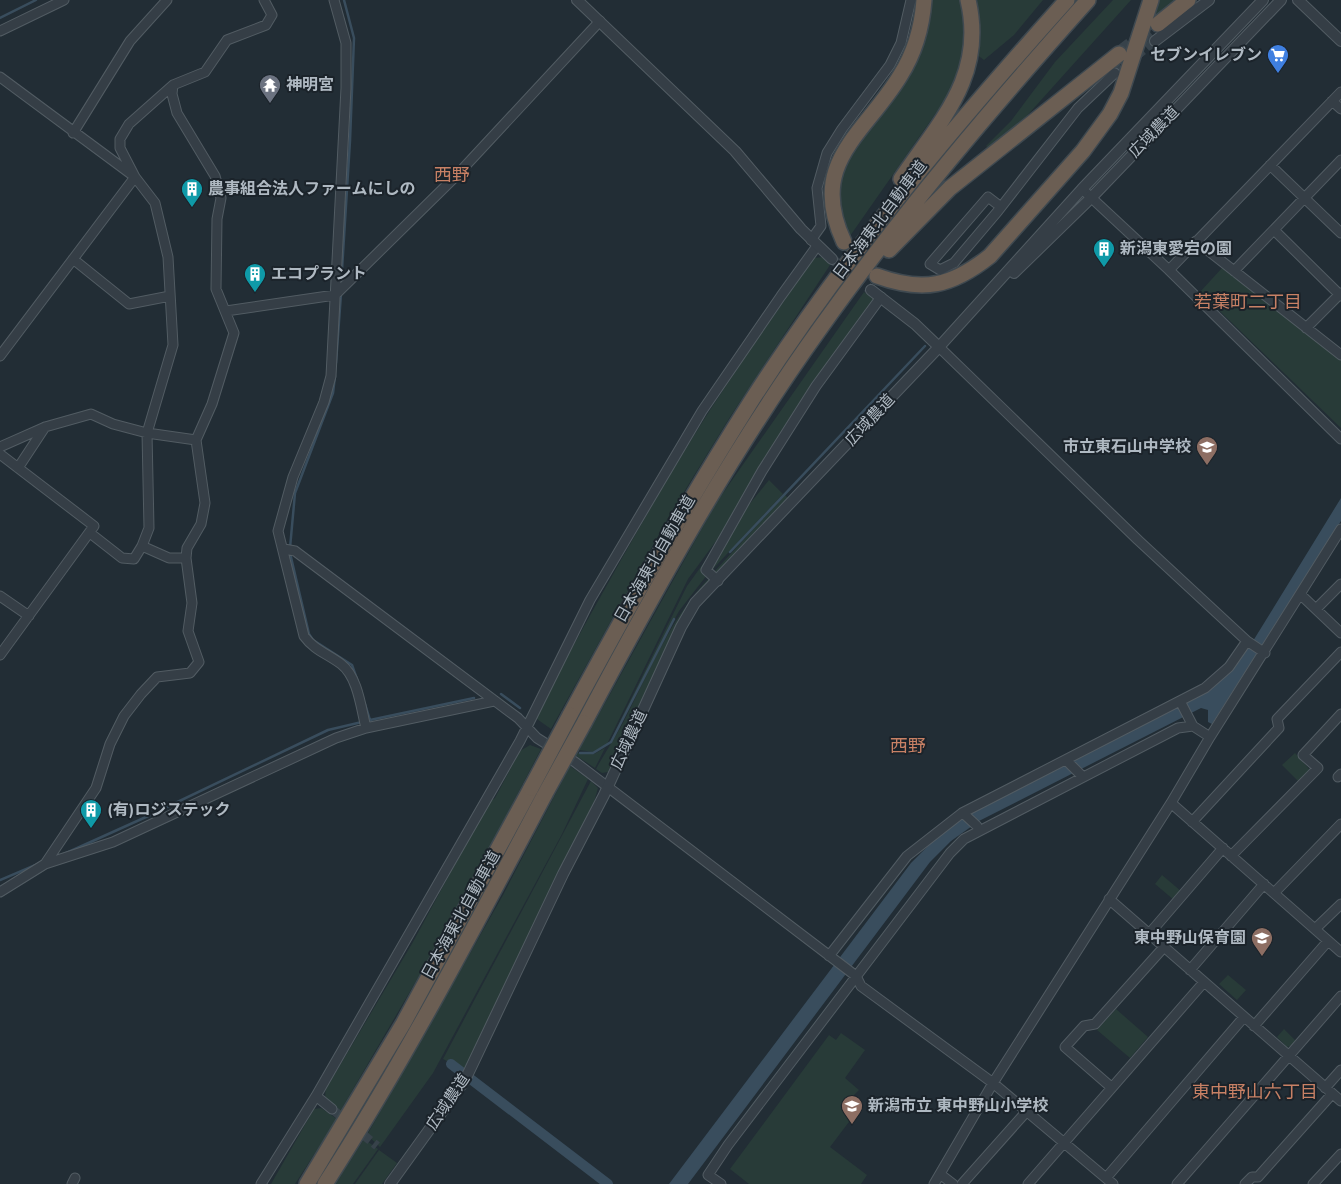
<svg xmlns="http://www.w3.org/2000/svg" width="1341" height="1184" viewBox="0 0 1341 1184" font-family="'Nunito Sans','Noto Sans JP',sans-serif">
	<style>
		.green { fill: #283b38 }
		.water { fill: #394d5d }
		.lines { fill: none; stroke-linecap: round; stroke-linejoin: round }
		.stream { stroke: #394d5d; stroke-width: 2.5 }
		.canal { stroke: #394d5d; stroke-width: 10 }
		.minor-tunnel { stroke: #37424a; stroke-width: 9; stroke-dasharray: 9 4.5; stroke-linecap: butt }
		.tertiary-tunnel { stroke: #37424a; stroke-width: 10; stroke-dasharray: 10 5; stroke-linecap: butt }
		.motorway-tunnel { stroke: #37424a; stroke-width: 15; stroke-dasharray: 15 8; stroke-linecap: butt }
		.minor-casing { stroke: #525c63; stroke-width: 11 }
		.tertiary-casing { stroke: #525c63; stroke-width: 12 }
		.motorway-casing { stroke: #3f4950; stroke-width: 18 }
		.minor { stroke: #353e46; stroke-width: 9 }
		.tertiary { stroke: #353e46; stroke-width: 10 }
		.motorway { stroke: #6b5e53; stroke-width: 15 }
		.motorway-bridge-casing { stroke: #3f4950; stroke-width: 18; stroke-linecap: butt }
		.motorway-bridge { stroke: #6b5e53; stroke-width: 15 }
		.labels { text-anchor: middle; dominant-baseline: central; stroke-width: 4; stroke-linejoin: round; paint-order: stroke }
		.poi-label { font-size: 16px; font-weight: bold; fill: #afb9c2; stroke: #1b232a; text-anchor: start }
		.street-label { font-size: 16px; fill: #afb9c2; stroke: #1b232a }
		.neighbourhood-label { font-size: 18px; fill: #c88165; stroke: #1b232a }
	</style>
	<rect width="100%" height="100%" fill="#222d35"/>
	<path class="green" d="M929 0H963L966 61 952 90 850 236C809 162 896 118 918 56 924 39 925 18 929 0Z
		M975 0H1043L1014 35 984 60 976 54Z
		M1113 0H1131L1016 128 990 149 986 146 1011 121 1055 62Z
		M1158 0H1180L1150 21Z
		M823 257 830 265 730 417 668 518 551 729 534 717C586 623 637 528 693 437 731 376 773 317 814 258Z
		M1222 268 1341 360V428L1200 292Z
		M864 292 873 298V303L722 533 688 579 607 744 593 752 579 750 716 503Z
		M769 480 783 494 712 570V566L739 517Z
		M785 495 788 498 717 573H713Z
		M713 550 707 575 679 611 612 737 687 586Z
		M710 577 711 579 690 602 676 626 608 772 602 773 596 769C605 752 616 737 625 719 650 670 671 617 710 577Z
		M530 745 541 749 454 916 338 1115C329 1108 323 1100 326 1089L413 942 488 803 495 798 520 751Z
		M605 748 595 768 575 755 578 753 594 754Z
		M1295 753 1310 770 1299 782 1282 765Z
		M570 766 588 779 562 834 433 1073 380 1147 367 1135 503 895Z
		M591 781 598 788 594 802 465 1071 443 1059Z
		M1162 875 1182 892 1174 900 1155 884Z
		M1228 975 1246 990 1237 1000 1219 984Z
		M1116 1009 1148 1037 1130 1058 1097 1030Z
		M1284 1029 1296 1041 1290 1046 1287 1047 1277 1037Z
		M841 1033 865 1050 845 1078 859 1090 851 1098 861 1106 830 1147 867 1175 861 1184H749L730 1169 829 1035 836 1040Z
		M321 1108 337 1119 295 1184H271L314 1109Z
		M364 1139 378 1149 353 1184H335Z
		M379 1150 397 1163 382 1184H355Z"/>
	<path class="water" d="M1341 498V521L1212 724 1208 722V710L1201 708 979 821 951 841 930 862 688 1184H669L911 863 940 834 970 812 1210 689 1236 664 1253 641Z"/>
	<g class="lines">
		<path class="stream" d="M0 18 36 0
			M341 286 350 141 354 38 344 0
			M336 363 341 294
			M290 548 295 493 333 393 335 376
			M730 552 925 346
			M290 553 309 634 313 640 352 665 358 682
			M501 694 520 708
			M365 704 370 720
			M370 720 474 698
			M580 753H593L611 742 674 619
			M64 854 146 817 328 730 362 722
			M0 880 38 864"/>
		<path class="canal" d="M451 1064 608 1184"/>
		<path class="minor-tunnel" d="M1115 73 1155 41
			M332 1109 377 1146"/>
		<path class="tertiary-tunnel" d="M832 259 871 290"/>
		<path class="motorway-tunnel" d="M1119 54 1158 24"/>
		<g class="minor-casing">
			<path id="minor" d="M334 0 346 43V88L331 376 324 402 293 477 278 531 304 636C314 650 328 654 341 664 358 677 361 708 366 728
				M0 31 64 0
				M0 77 135 177 0 356
				M1332 101 1341 109
				M73 133 130 41 167 0
				M1270 165 1341 233
				M1082 189 1169 270 1341 439
				M1001 207 988 197 930 264 940 270 954 263 998 211 1078 108 1115 73
				M1274 230 1341 296
				M811 240 821 226 817 188 827 153 842 129 890 65 901 43 911 0
				M1196 241 1341 355
				M73 259 129 304 170 296
				M1169 270 1341 92
				M1234 271 1341 160
				M226 311 335 295 456 176 600 21
				M1306 328 1341 293
				M939 347 1138 540 1247 641 1265 653
				M0 447 45 427 91 414 113 424 147 433 196 440
				M0 454 94 526 0 655
				M18 468 45 427
				M90 533 122 558 134 559 142 546 169 558H186
				M142 546 149 528 147 433 173 345 168 257 155 203 135 177 120 148V139L129 124 173 85
				M284 549 295 551 518 718 537 738 575 762 856 976 861 986 993 1083 1113 1184
				M718 581 706 570 762 471 816 386 881 297
				M1301 595 1341 633
				M0 596 29 616
				M1316 609 1341 584
				M1180 701 1193 726
				M1066 760 1083 777
				M1338 777 1341 774
				M1171 803 1341 952
				M964 814 977 826
				M1192 822 1279 728 1277 719 1341 652
				M1231 856 1318 768 1303 755 1341 714
				M45 864 96 788 110 744 124 716 141 694 157 677 190 673 199 662 188 631 192 603 186 558 187 548 201 524 205 503 196 440 212 404 234 333 216 289 217 219 221 198 215 176 177 113 172 94 173 85 205 72 227 40 266 25 272 15 264 0
				M0 892 45 864 113 842 336 738 366 728 494 701
				M1274 893 1341 824
				M1109 899 1341 1101
				M1315 929 1341 904
				M1149 934 1223 848
				M829 956 907 856 962 813 1205 688 1229 667 1247 641
				M1190 970 1264 884
				M1254 1026 1328 941
				M1111 1087 1065 1047 1084 1026 1095 1024 1164 947
				M1325 1088 1341 1070
				M316 1096 332 1109
				M940 1174 953 1184
				M1106 1178 1244 1017
				M72 1184 75 1178
				M261 1184 316 1096 520 741 590 600 702 411 781 296 817 246
				M721 1184 708 1175 728 1145 950 853 964 839 1178 728 1193 726 1210 737
				M934 1184 993 1083 1171 803 1210 737 1341 529
				M962 1184 1027 1111
				M1028 1184 1204 982
				M1177 1184 1341 996
				M1245 1184 1252 1177H1258L1332 1094
				M1313 1184 1341 1154"/>
		</g>
		<g class="tertiary-casing">
			<path id="tertiary" d="M577 0 735 151 801 229 832 259
				M1298 0 1341 41
				M1155 41 1209 0
				M1014 273 1091 198 1281 0
				M871 290 915 324 939 347
				M390 1184 465 1080 563 874 604 795 681 627 695 603 939 347 1082 189 1263 0"/>
		</g>
		<g class="motorway-casing">
			<path id="motorway" d="M1158 24 1188 0
				M901 179C940 121 986 76 968 0
				M844 242C807 163 864 135 900 76 914 54 922 27 924 0
				M889 250 950 188 1119 54
				M877 276C924 293 952 286 990 256L1083 151 1110 114 1121 93 1151 0
				M570 715C627 609 686 504 750 403 842 259 953 127 1067 0
				M584 723C656 588 731 452 821 327 903 212 994 105 1088 0
				M307 1184 403 1024 531 788
				M325 1184C406 1058 475 926 545 794"/>
		</g>
		<use href="#minor" class="minor"/>
		<use href="#tertiary" class="tertiary"/>
		<use href="#motorway" class="motorway"/>
		<g class="motorway-bridge-casing">
			<path id="motorway-bridge" d="M531 788 570 715
				M545 794 584 723"/>
		</g>
		<use href="#motorway-bridge" class="motorway-bridge"/>
	</g>
	<defs>
		<g id="supermarket-pin" transform="scale(1.125)"><path d="M0 17L-7.5 6A9.5 9.5 0 1 1 7.5 6Z" fill="#3f7fe0" stroke="#1b232a"/><path d="M-6-5.5h2.5l.6 2H6L4.5 2H-2.5L-4.4-4H-6ZM-1.5 3.2a1.3 1.3 0 1 0 .1 0ZM3 3.2a1.3 1.3 0 1 0 .1 0Z" fill="#fff"/></g>
		<g id="temple-pin" transform="scale(1.125)"><path d="M0 17L-7.5 6A9.5 9.5 0 1 1 7.5 6Z" fill="#6b7280" stroke="#1b232a"/><path d="M0-6L5-2H3V0L6.5 2.5H4V6H1.5V3h-3V6H-4V2.5H-6.5L-3 0V-2H-5Z" fill="#fff"/></g>
		<g id="building-pin" transform="scale(1.125)"><path d="M0 17L-7.5 6A9.5 9.5 0 1 1 7.5 6Z" fill="#0f9aa8" stroke="#1b232a"/><path d="M-4-6H4V6H1V3H-1V6H-4ZM-2.5-4.3h1.7v1.8h-1.7ZM.8-4.3h1.7v1.8H.8ZM-2.5-1h1.7V.8h-1.7ZM.8-1h1.7V.8H.8Z" fill="#fff"/></g>
		<g id="school-pin" transform="scale(1.125)"><path d="M0 17L-7.5 6A9.5 9.5 0 1 1 7.5 6Z" fill="#8d6e63" stroke="#1b232a"/><path d="M0-5L7-2L0 1L-7-2ZM-4 1L0 2.5L4 1V4Q0 6-4 4Z" fill="#fff"/></g>
	</defs>
	<g fill-rule="evenodd">
		<use href="#supermarket-pin" x="1278" y="55"/>
		<use href="#temple-pin" x="270" y="85"/>
		<use href="#building-pin" x="192" y="189"/>
		<use href="#building-pin" x="1104" y="249"/>
		<use href="#building-pin" x="255" y="274"/>
		<use href="#school-pin" x="1207" y="447"/>
		<use href="#building-pin" x="91" y="810"/>
		<use href="#school-pin" x="1262" y="938"/>
		<use href="#school-pin" x="852" y="1106"/>
	</g>
	<g class="labels">
		<g class="poi-label">
			<text x="1262" y="55" text-anchor="end">セブンイレブン</text>
			<text x="286" y="85">神明宮</text>
			<text x="208" y="189">農事組合法人ファームにしの</text>
			<text x="1120" y="249">新潟東愛宕の園</text>
			<text x="271" y="274">エコプラント</text>
			<text x="1191" y="447" text-anchor="end">市立東石山中学校</text>
			<text x="107" y="810">(有)ロジステック</text>
			<text x="1246" y="938" text-anchor="end">東中野山保育園</text>
			<text x="868" y="1106">新潟市立 東中野山小学校</text>
		</g>
		<g class="street-label">
			<text transform="translate(1154 132) rotate(-46)">広域農道</text>
			<text transform="translate(880 220) rotate(-53)">日本海東北自動車道</text>
			<text transform="translate(870 420) rotate(-47)">広域農道</text>
			<text transform="translate(655 559) rotate(-60)">日本海東北自動車道</text>
			<text transform="translate(629 740) rotate(-65)">広域農道</text>
			<text transform="translate(461 915) rotate(-61)">日本海東北自動車道</text>
			<text transform="translate(448 1102) rotate(-56)">広域農道</text>
		</g>
		<g class="neighbourhood-label">
			<text x="452" y="175">西野</text>
			<text x="1248" y="302">若葉町二丁目</text>
			<text x="908" y="746">西野</text>
			<text x="1255" y="1092">東中野山六丁目</text>
		</g>
	</g>
</svg>
